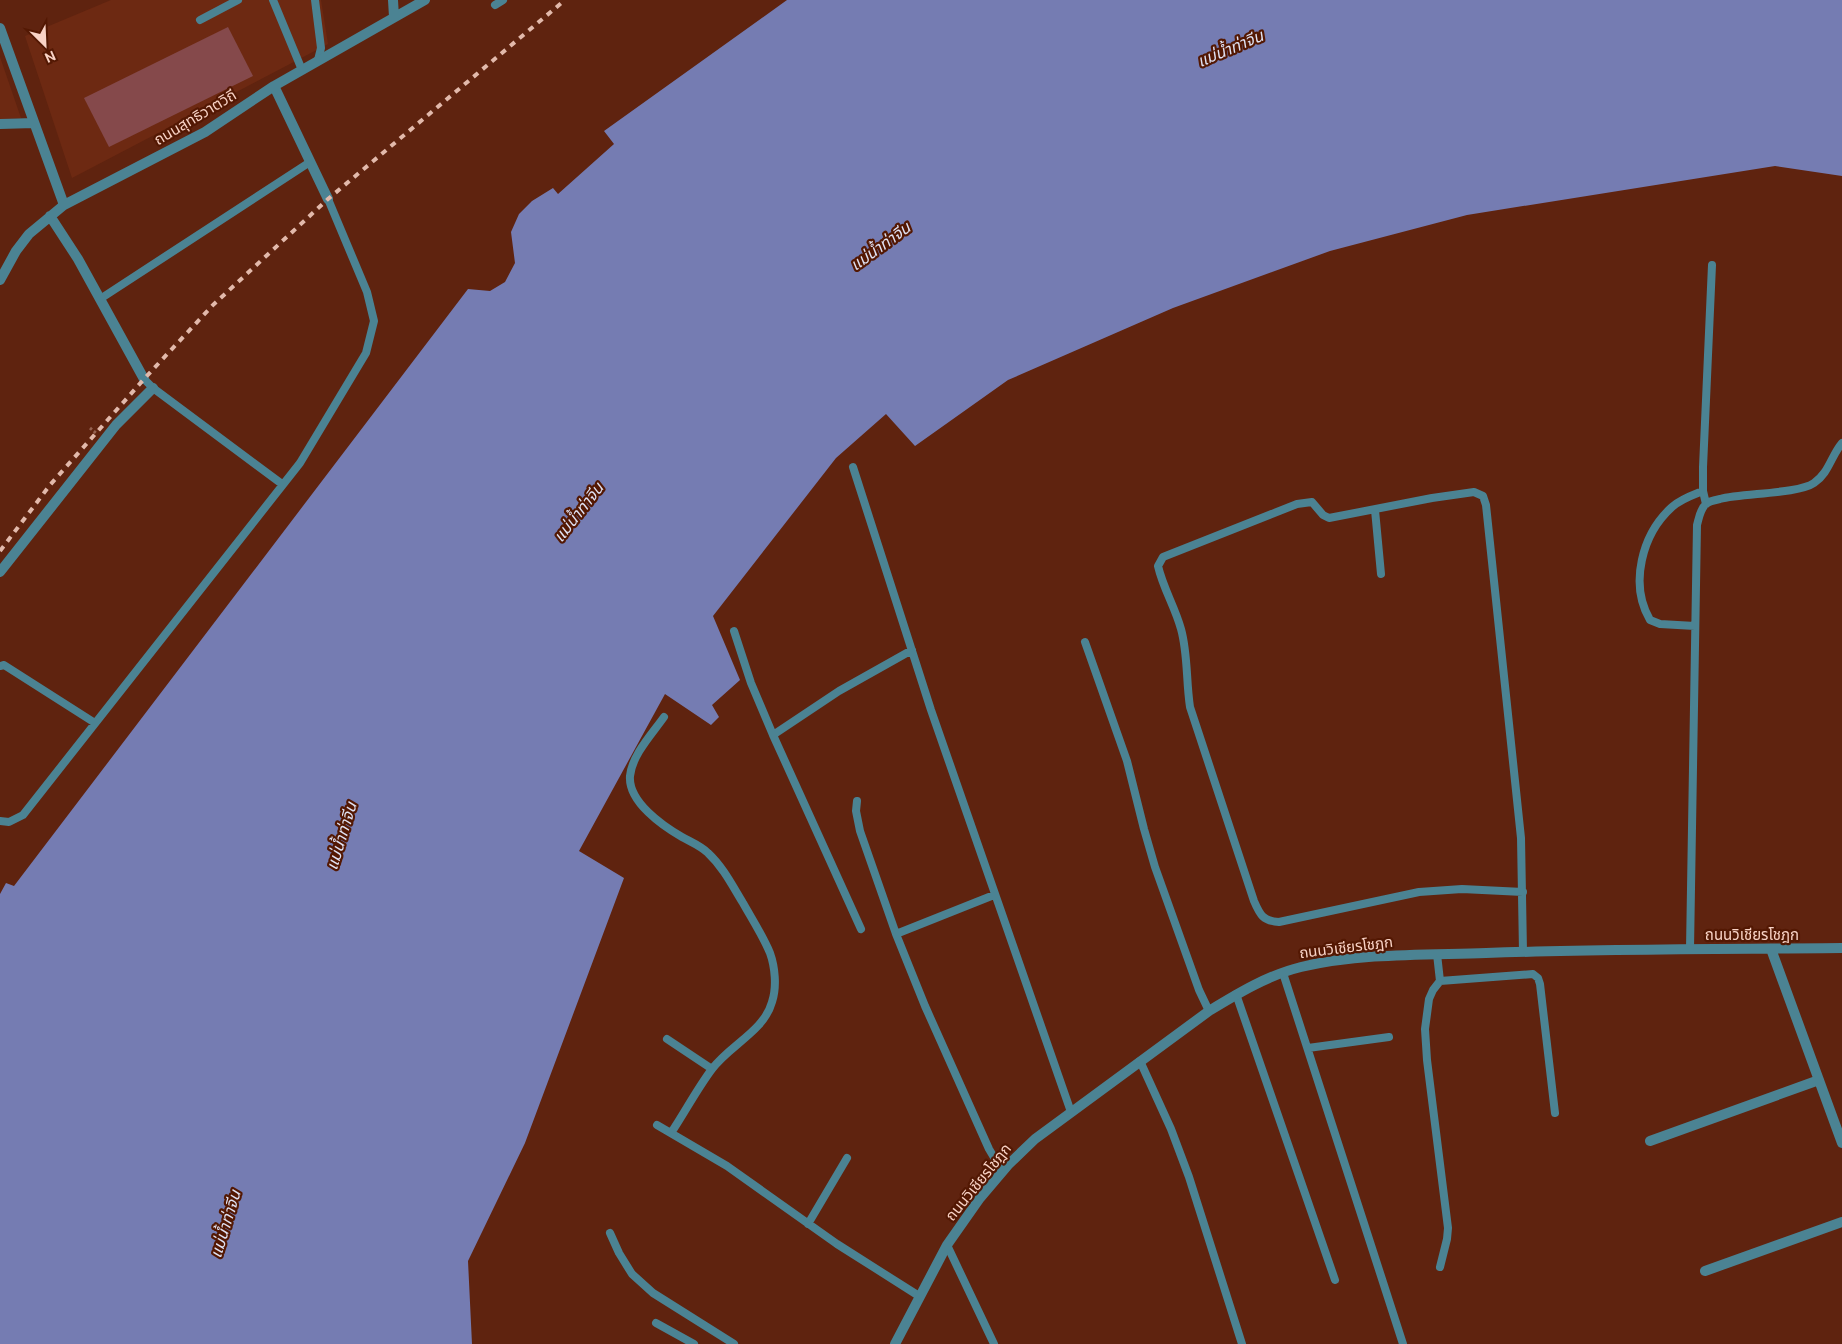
<svg xmlns="http://www.w3.org/2000/svg" width="1842" height="1344" viewBox="0 0 1842 1344" font-family="Ubuntu,'Noto Sans Thai',sans-serif">
	<style>
		.built { fill: #6d2912 }
		.water { fill: #757cb2 }
		.building { fill: #85494b }
		.lines { fill: none; stroke-linecap: round; stroke-linejoin: round }
		.path { stroke: #966250; stroke-width: 3; stroke-dasharray: 2.5 2.5; stroke-linecap: butt }
		.service { stroke: #4b8393; stroke-width: 8 }
		.minor { stroke: #4b8393; stroke-width: 10 }
		.rail { stroke: #e2b9ab; stroke-width: 4; stroke-dasharray: 6 6; stroke-linecap: butt }
		.labels { text-anchor: middle; dominant-baseline: central; stroke-width: 4.5; stroke-linejoin: round; paint-order: stroke }
		.street-label { font-size: 15px; fill: #f9d3c6; stroke: #531803 }
		.water-label { font-size: 16px; font-style: italic; fill: #e0e2f3; stroke: #531803 }
	</style>
	<rect width="100%" height="100%" fill="#5f230f"/>
	<path class="built" d="M111 0H321L328 44 72 178 25 36Z
		M0 57 21 118 0 119Z"/>
	<path class="water" d="M787 0H1842V176L1775 166 1467 215 1330 251 1173 308 1008 380 915 446 886 414 836 458 713 616 740 680 712 705 719 717 711 725 665 694 579 851 624 878 525 1143 468 1261 472 1344H0V894L6 883 14 886 468 289 490 291 505 282 515 263 511 232 519 214 532 201 553 188 558 194 614 144 604 131Z"/>
	<path class="building" d="M228 27 253 76 109 147 84 98Z"/>
	<g class="lines">
		<path class="path" d="M90 428 96 433"/>
		<path class="service" d="M273 0 302 70
			M315 0 321 48 318 60
			M495 5 503 0
			M200 20 238 0
			M100 299 310 162
			M144 379 153 388 282 484
			M853 467 931 710 1071 1112
			M1706 504 1703 491V467L1712 265
			M1375 510 1381 574
			M1695 626 1660 624 1650 620C1629 584 1642 534 1672 507 1681 499 1693 495 1703 491
			M734 631 751 683 773 735
			M1085 642 1127 761 1144 829 1155 867 1199 990 1209 1011
			M0 666 4 665 95 723
			M664 717C652 734 632 755 630 776 628 802 663 826 682 837 691 842 701 846 708 853 723 867 732 885 743 903 752 919 763 936 770 953 775 967 777 987 772 1002 764 1031 730 1045 712 1069 697 1089 685 1112 671 1133
			M857 801 856 811 860 831 896 934
			M0 821 9 822 23 815 300 463 366 353 374 321 367 292 328 199
			M1523 892 1462 889 1419 892 1279 922C1263 921 1260 915 1254 901L1190 707C1186 681 1188 654 1181 629 1175 607 1163 588 1158 566L1163 557 1297 504 1312 502 1323 515 1329 518 1432 498 1474 492 1483 496 1486 505 1521 838 1523 952
			M994 895 896 934 925 1006 989 1149 1002 1171
			M861 929 773 735 839 691 912 650
			M1690 949 1697 525C1699 518 1700 509 1706 504 1709 501 1715 500 1720 499 1742 493 1798 494 1814 483 1829 473 1831 456 1842 443
			M1437 954 1440 981 1533 974 1538 978 1540 984 1555 1113
			M1283 973 1403 1344
			M1236 994 1335 1280
			M667 1039 712 1069
			M1308 1048 1389 1037
			M1140 1061 1171 1129 1189 1177 1242 1344
			M657 1125 727 1166 837 1244 919 1296
			M808 1224 847 1158
			M610 1233 619 1253 632 1274 653 1293 734 1344
			M947 1245 994 1344
			M1440 1267 1447 1239 1448 1228 1427 1060 1425 1029 1429 999 1433 990 1440 981
			M656 1323 694 1344"/>
		<path class="minor" d="M393 0 394 17
			M0 28 64 205
			M274 86 328 199
			M0 124 34 123
			M50 216 78 259 144 379
			M0 280 16 251 29 234 64 205 205 132 274 86 425 0
			M0 572 116 425 153 388
			M1771 949 1842 1143
			M1650 1141 1819 1080
			M1705 1271 1842 1222
			M895 1344 947 1245 980 1198 1008 1165 1035 1139 1209 1011C1237 994 1268 975 1301 967 1361 953 1424 955 1486 953 1604 949 1723 949 1842 948"/>
		<path class="rail" d="M0 551 50 485 144 379 213 305 328 199 565 0"/>
	</g>
	<g class="labels">
		<g class="street-label">
			<text transform="translate(195 117) rotate(-31)">ถนนสุทธิวาตวิถี</text>
			<text x="1752" y="934">ถนนวิเชียรโชฎก</text>
			<text transform="translate(1346 947) rotate(-7)">ถนนวิเชียรโชฎก</text>
			<text transform="translate(978 1182) rotate(-51)">ถนนวิเชียรโชฎก</text>
		</g>
		<g class="water-label">
			<text transform="translate(1230 48) rotate(-23)">แม่น้ำท่าจีน</text>
			<text transform="translate(880 246) rotate(-36)">แม่น้ำท่าจีน</text>
			<text transform="translate(578 512) rotate(-52)">แม่น้ำท่าจีน</text>
			<text transform="translate(341 836) rotate(-73)">แม่น้ำท่าจีน</text>
			<text transform="translate(225 1224) rotate(-73)">แม่น้ำท่าจีน</text>
		</g>
	</g>
	<g transform="translate(45 45) rotate(156)" stroke="#531803" stroke-width="4" paint-order="stroke">
	<path d="M0-4L9 19L0 12L-9 19Z" fill="#f9d3c6"/>
	<text y="-8" font-size="14" font-weight="bold" text-anchor="middle" fill="#f9d3c6">N</text>
	</g>
</svg>
